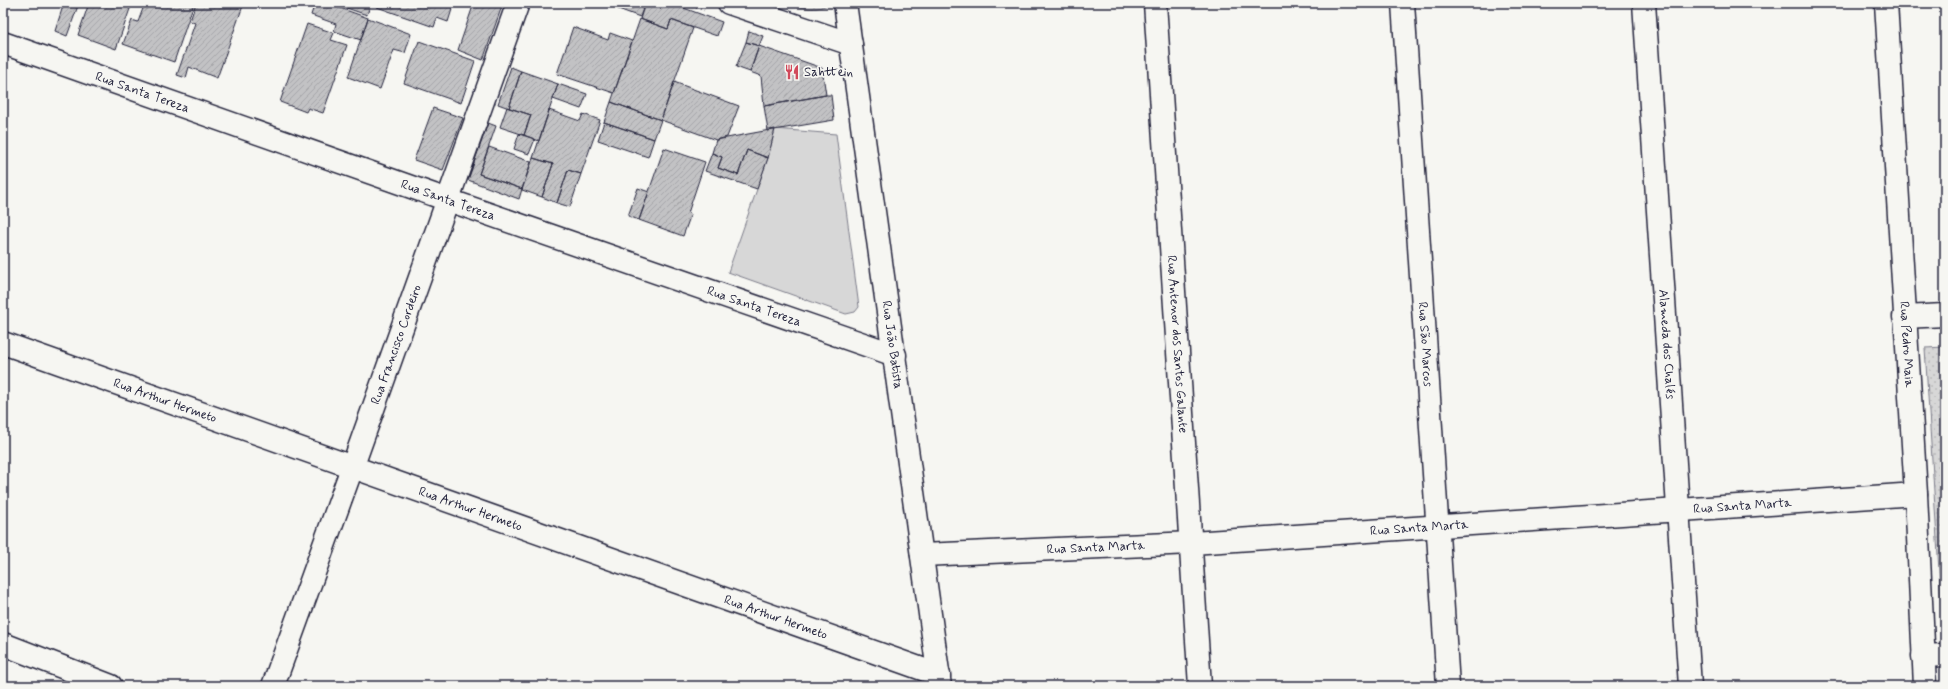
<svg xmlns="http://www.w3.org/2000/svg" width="1948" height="689" viewBox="0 0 1948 689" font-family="Mynerve,sans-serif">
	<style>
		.grass { fill: #d7d7d7; stroke: #7c7c89 }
		.park { fill: url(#park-dots); stroke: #7c7c89 }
		.building { fill: url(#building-hatch); stroke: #22223b }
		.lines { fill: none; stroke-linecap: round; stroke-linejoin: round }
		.street-casing { stroke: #22223b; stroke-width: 25 }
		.secondary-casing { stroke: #22223b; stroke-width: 25 }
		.path { stroke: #22223b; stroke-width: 2.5; stroke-dasharray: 1 3; stroke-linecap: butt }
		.street { stroke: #f6f6f2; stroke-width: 22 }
		.secondary { stroke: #f6f6f2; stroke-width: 22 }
		.labels { text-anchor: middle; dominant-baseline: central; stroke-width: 3.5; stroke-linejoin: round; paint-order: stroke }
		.poi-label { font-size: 13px; fill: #22223b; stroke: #f6f6f2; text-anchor: start }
		.street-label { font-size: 13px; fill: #22223b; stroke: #f6f6f2 }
	</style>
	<defs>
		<pattern id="park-dots" width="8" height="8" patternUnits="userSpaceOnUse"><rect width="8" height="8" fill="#d7d7d7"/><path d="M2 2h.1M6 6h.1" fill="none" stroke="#b8b8b9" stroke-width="1.8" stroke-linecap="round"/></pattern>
		<pattern id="building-hatch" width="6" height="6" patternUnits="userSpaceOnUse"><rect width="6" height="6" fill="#c2c2c4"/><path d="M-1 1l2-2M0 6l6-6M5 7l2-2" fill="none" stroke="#a6a6a9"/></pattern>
	</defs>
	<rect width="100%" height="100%" fill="#f6f6f2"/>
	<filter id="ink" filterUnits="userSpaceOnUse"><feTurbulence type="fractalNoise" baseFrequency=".025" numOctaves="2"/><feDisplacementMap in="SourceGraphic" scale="8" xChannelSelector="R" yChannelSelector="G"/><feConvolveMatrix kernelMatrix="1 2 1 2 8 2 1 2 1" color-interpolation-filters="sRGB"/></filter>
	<g filter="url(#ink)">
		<path class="grass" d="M775 129 836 134 859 307 855 312 846 314 728 272 768 158Z"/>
		<path class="park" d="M787 3H831C816 12 802 8 787 3Z
			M1945 347V635H1943L1925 348Z"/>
		<path class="building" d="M64 3H79L67 36 55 31Z
			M89 3H132L116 49 78 35Z
			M145 3H194L174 62 123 44 132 20 138 22Z
			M196 3H256L254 7 244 3 217 78 189 67 186 78 177 75 195 23 190 21Z
			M315 3H326L368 18 361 40 334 31 336 24 311 15Z
			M332 3H371L367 15Z
			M379 3H454L448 22 437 18 434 27 377 7Z
			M474 3H503L483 60 458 50Z
			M602 3H645L640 17Z
			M645 3H670L722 22 717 36 671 20 668 29 640 19Z
			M368 18 411 34 405 53 394 50 380 89 348 77Z
			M640 19 668 29 671 20 693 28 661 120 611 102Z
			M307 24 334 33 331 40 347 45 323 113 308 108 306 112 280 102Z
			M573 27 608 40 610 33 632 41 614 93 557 74Z
			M749 31 763 36 759 46 746 42Z
			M419 41 475 61 461 103 404 83Z
			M746 42 759 46 750 72 736 67Z
			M759 46 822 68 826 95 764 106 761 76 750 72Z
			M511 67 521 71 509 108 498 104Z
			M521 71 558 84 539 141 524 135 531 115 509 108Z
			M674 82 739 106 727 137 716 140 661 120Z
			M558 84 587 94 581 109 553 99Z
			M826 95H831L834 120 768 131 764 106Z
			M611 102 661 120 654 139 604 122Z
			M507 107 531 115 524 135 500 127Z
			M433 108 463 118 443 170 414 160Z
			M549 110 580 121 583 114 600 120 581 174 568 170 557 203 542 197 553 164 533 158Z
			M604 122 654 139 648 157 598 140Z
			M488 123 496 126 479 174 522 189 519 199 468 180Z
			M775 129 768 158 747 150 738 175 718 168 722 157 712 153 716 140Z
			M519 134 535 139 529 154 514 149Z
			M489 147 531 162 522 189 479 174Z
			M664 148 705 162 688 213 691 214 683 236 639 220Z
			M747 150 768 158 757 189 705 171 712 153 722 157 718 168 738 175Z
			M533 158 553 164 542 197 522 190Z
			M568 170 581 174 570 207 557 203Z
			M638 188 649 192 639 220 628 216Z"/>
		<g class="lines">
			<g class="street-casing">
				<g id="street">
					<path d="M729 3 851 44"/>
					<path id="s1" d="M1155 3 1200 686"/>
					<path id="s2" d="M1403 3 1448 686"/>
					<path id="s3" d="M1644 3 1690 686"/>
					<path id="s4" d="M1886 3 1916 494 1925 686"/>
					<path id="s5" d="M3 43 448 200 895 355"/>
					<path d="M1904 317 1945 315"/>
					<path id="s6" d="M3 343 939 675"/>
					<path id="s7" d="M922 555 1192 543 1916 494"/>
					<path d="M3 644 111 686"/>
					<path d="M1923 656 1945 655"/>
					<path id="s8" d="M273 686 352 468 518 3"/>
				</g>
			</g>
			<g class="secondary-casing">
				<g id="secondary">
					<path id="s9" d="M845 3 940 686"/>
				</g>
			</g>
			<path class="path" d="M685 3 704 10"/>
			<use href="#street" class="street"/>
			<use href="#secondary" class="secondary"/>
		</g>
	</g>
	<defs>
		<g id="restaurant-bare" transform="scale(1.2)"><path d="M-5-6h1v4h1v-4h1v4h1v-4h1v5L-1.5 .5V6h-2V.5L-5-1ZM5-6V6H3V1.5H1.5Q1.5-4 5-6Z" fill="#d1495b" stroke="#f6f6f2" stroke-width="2.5" paint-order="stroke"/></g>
	</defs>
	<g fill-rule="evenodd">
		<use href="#restaurant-bare" x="792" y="72"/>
	</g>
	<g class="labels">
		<g class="poi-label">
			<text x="804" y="72">Sahttein</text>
		</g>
		<g class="street-label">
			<text stroke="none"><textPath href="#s5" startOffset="148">Rua Santa Tereza</textPath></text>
			<text stroke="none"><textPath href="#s5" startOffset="472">Rua Santa Tereza</textPath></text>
			<text stroke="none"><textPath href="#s5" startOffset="796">Rua Santa Tereza</textPath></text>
			<text stroke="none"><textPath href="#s9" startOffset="345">Rua João Batista</textPath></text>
			<text stroke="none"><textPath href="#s1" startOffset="342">Rua Antenor dos Santos Galante</textPath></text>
			<text stroke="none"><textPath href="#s4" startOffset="342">Rua Pedro Maia</textPath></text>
			<text stroke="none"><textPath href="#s8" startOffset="363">Rua Francisco Cordeiro</textPath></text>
			<text stroke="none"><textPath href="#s2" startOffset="342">Rua São Marcos</textPath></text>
			<text stroke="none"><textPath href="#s3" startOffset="342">Alameda dos Chalés</textPath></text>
			<text stroke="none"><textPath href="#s6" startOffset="172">Rua Arthur Hermeto</textPath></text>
			<text stroke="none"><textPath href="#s7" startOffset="822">Rua Santa Marta</textPath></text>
			<text stroke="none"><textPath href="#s6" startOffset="496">Rua Arthur Hermeto</textPath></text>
			<text stroke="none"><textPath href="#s7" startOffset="498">Rua Santa Marta</textPath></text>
			<text stroke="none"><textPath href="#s7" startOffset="174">Rua Santa Marta</textPath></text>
			<text stroke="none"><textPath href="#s6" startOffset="820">Rua Arthur Hermeto</textPath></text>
		</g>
	</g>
	<rect width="1948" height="689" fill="none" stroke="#f6f6f2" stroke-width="16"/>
	<rect x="8" y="8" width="1932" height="673" fill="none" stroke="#22223b" stroke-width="1.5" filter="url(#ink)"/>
</svg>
